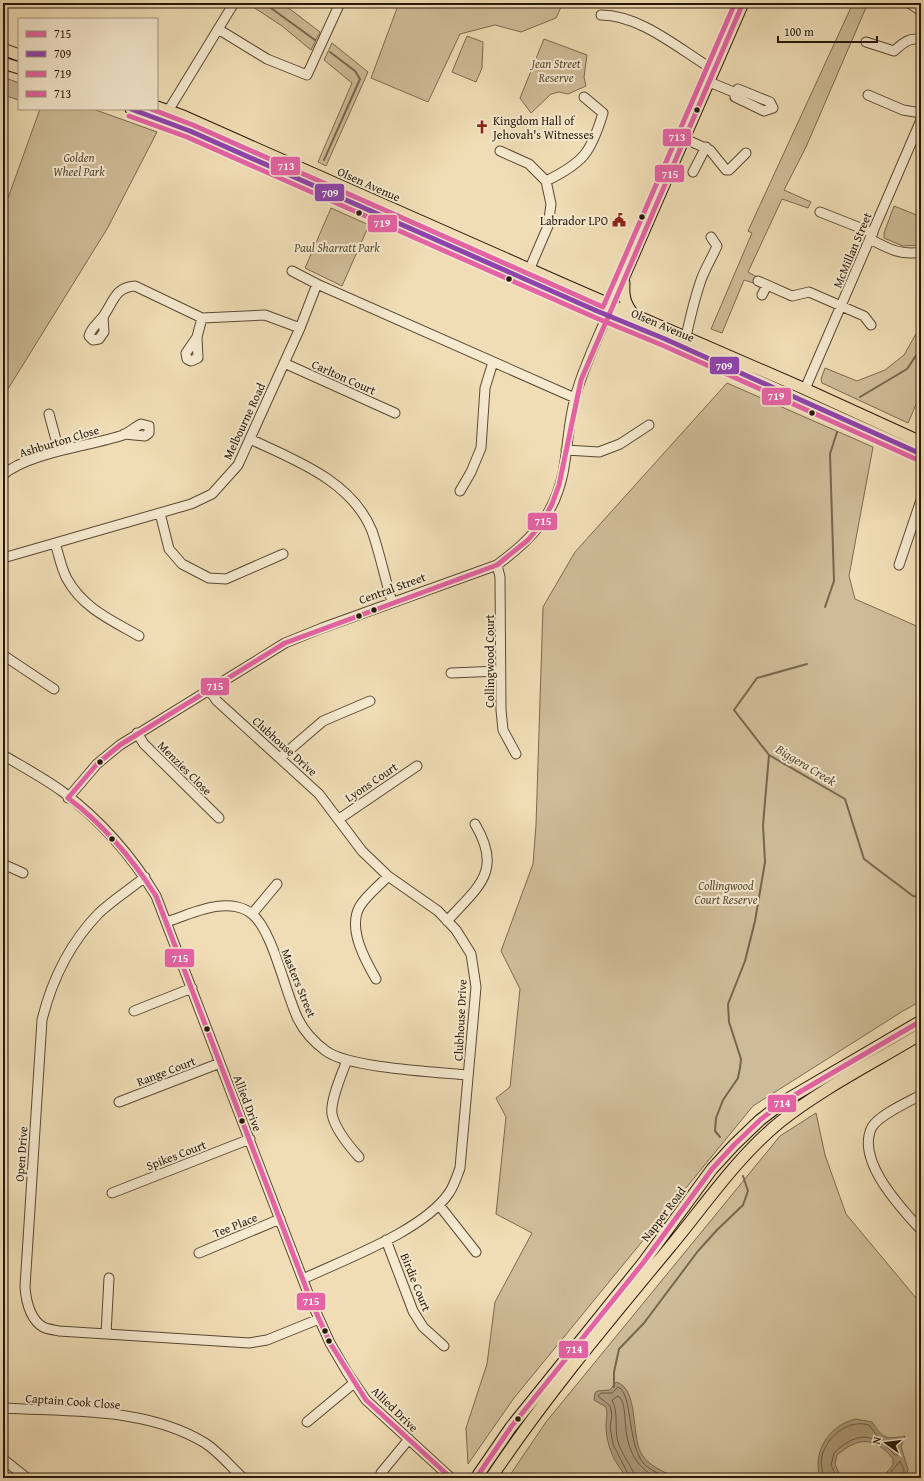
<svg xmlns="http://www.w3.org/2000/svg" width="924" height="1481" viewBox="0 0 924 1481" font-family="'Gentium Book Plus',serif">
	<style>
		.green { fill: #cebc98; stroke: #7a6a50 }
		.water { fill: #ac9a7a; stroke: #77664c }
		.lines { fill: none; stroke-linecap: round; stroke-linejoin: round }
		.shore { stroke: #6a5941; stroke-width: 1 }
		.stream { stroke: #77664c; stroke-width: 2 }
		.minor-casing { stroke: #594933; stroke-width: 11 }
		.major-casing { stroke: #271808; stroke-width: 13 }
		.minor { stroke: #f5e9cf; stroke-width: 9 }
		.major { stroke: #f0ddb5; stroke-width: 11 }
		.bus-1-casing { stroke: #f5e9cf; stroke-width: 8 }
		.bus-2-casing { stroke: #f5e9cf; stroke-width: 8 }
		.bus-3-casing { stroke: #f5e9cf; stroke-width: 8 }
		.bus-4-casing { stroke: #f5e9cf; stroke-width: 8 }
		.bus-5-casing { stroke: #f5e9cf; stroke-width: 8 }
		.bus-1 { stroke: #e463a4; stroke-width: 5 }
		.bus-2 { stroke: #8e44ad; stroke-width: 5 }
		.bus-3 { stroke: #e463a4; stroke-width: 5 }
		.bus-4 { stroke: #e463a4; stroke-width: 5 }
		.bus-5 { stroke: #e463a4; stroke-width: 5 }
		.bus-dot { fill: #271808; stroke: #f5e9cf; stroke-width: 1.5 }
		.labels { text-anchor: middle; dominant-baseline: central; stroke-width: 4; stroke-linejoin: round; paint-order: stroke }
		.park-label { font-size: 12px; font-style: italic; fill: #594933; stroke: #f5e9cf }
		.poi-label { font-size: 12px; fill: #271808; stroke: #f5e9cf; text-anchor: start }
		.street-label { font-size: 12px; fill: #271808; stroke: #f5e9cf }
		.water-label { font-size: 13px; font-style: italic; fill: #5c4c36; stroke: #f5e9cf }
		.line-badge { stroke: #f5e9cf; stroke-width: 1.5 }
		.badge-label { font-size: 11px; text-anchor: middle; font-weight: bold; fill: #fff }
	</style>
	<rect width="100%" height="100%" fill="#f0ddb5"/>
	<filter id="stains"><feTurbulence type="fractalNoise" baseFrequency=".005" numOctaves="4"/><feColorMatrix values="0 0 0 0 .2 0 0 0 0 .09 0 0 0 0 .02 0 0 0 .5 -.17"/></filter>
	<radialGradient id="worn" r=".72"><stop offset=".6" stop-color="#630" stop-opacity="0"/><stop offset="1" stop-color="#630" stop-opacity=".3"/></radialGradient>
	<path class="green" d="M247 3H282L320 32 311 50 282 26Z
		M399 3H563L556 18 521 32 495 25 460 34 428 102 371 78Z
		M853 3H868L806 147 784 190 811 202 808 208 782 199 748 272 757 277 754 283 744 280 722 333 711 329 752 233 748 231Z
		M467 36 483 42 482 68 476 82 452 72Z
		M544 39 587 55 584 77 586 86 568 94 559 92 551 94 531 113 520 98Z
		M332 43 368 72 326 166 318 162 352 83 324 60Z
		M3 77 19 83V100L3 95Z
		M40 109H93L157 132 107 229 3 397V196L8 198Z
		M894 206 919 216 921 213V245L903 246 884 238V233Z
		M331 208 369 225 342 286 305 268Z
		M921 325V393L908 423 822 383 821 379 825 368 857 381 885 370 904 355Z
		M727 383 873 447 849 576 855 599 921 628V1001L903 1011 753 1106 514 1398 468 1464 466 1428 487 1364 495 1302 532 1233 496 1214 506 1117 496 1098 510 1087 520 989 501 951 533 864 536 825 543 607 575 552Z
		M816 1113 825 1155 846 1214 921 1304V1478H508L546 1422 780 1136Z"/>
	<path class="water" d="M616 1382C639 1388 631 1435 641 1453 648 1466 663 1471 676 1478H628C615 1465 606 1445 606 1426 606 1419 608 1414 606 1407L594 1400 595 1393 597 1391 610 1390Z
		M856 1419 872 1422C883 1438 885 1440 905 1436L901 1447 908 1469 906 1478H882L893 1465V1459C875 1436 858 1437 837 1455L835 1464 841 1478H820C812 1452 829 1425 856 1419Z"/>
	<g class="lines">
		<path class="shore" d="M885 1443H897L898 1455H895L885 1445Z
			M630 1478 613 1444 610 1427 612 1415 610 1406 598 1396 601 1393H612L618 1387C633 1393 627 1445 644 1464 650 1470 660 1474 668 1478
			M635 1478C635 1470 621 1454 618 1442 614 1428 619 1413 612 1400L618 1396C633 1405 612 1455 657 1478
			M823 1478C823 1470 820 1464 822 1456 827 1436 848 1419 869 1425L878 1437V1440C873 1440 870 1437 865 1437 853 1437 842 1445 834 1453L831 1465 837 1478
			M886 1478 900 1461 904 1470 903 1478"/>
		<path class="stream" d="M264 3 315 40
			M324 160 360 79 355 71 330 52
			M860 397 907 369 921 348
			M825 607 834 581 830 454 837 432
			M807 664 757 678 734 710 769 755 845 799 864 859 913 896 921 897
			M720 1137 715 1131 716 1118 723 1100 738 1078 740 1068 741 1059 729 1022 728 1004 745 961 755 921 765 862 763 825 769 755
			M614 1387V1372L619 1349 644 1323 698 1251 717 1230 743 1205 748 1191 743 1176"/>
		<g class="minor-casing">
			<path id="minor" d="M909 3 921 11
				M601 15C641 15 680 50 714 70
				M218 29 267 59 307 75 340 3
				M866 42 894 51C902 44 910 36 921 40
				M709 82 736 93 738 89 770 102 773 108 764 111 735 97 736 93
				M868 95 903 110 921 113
				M165 116 234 3
				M685 139 710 150 726 170H729L746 153
				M500 151 529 164 546 181 551 204 548 226 530 268
				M693 172 706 147
				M546 181C583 163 591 153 603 113L584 97
				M820 212 873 233
				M870 239C887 248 901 256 921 252
				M292 271 317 284 575 398
				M758 281 792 296 809 292 864 316 871 325
				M762 295 767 285
				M103 317 104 332 99 339 93 340 89 336C91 328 97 324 102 318 113 304 114 287 135 286L202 318 265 315 300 328
				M197 337 198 358 191 361 187 359 186 353 197 337 202 318
				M686 337C690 318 694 301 700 283 704 270 712 258 717 246L711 237
				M284 363 395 413
				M805 389 921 120
				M49 414 59 451
				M250 439C295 460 352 481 372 531 380 554 385 579 392 602
				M566 450 599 452 620 444 649 425
				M3 475C27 453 91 446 123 435 130 432 135 427 141 424L149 426V433L145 436 124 434
				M460 491 471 472 481 448 485 388 493 362
				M160 513 169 549 182 564 209 578 226 579 283 554
				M55 543C59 555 61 568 67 579 83 608 111 620 139 636
				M3 558 191 504 212 494 238 465 300 328 317 284
				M497 565 500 577 501 710 503 730 516 754
				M899 565 921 500
				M3 655 54 689
				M451 673 500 671
				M209 690 217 701 319 794 362 851 388 876 438 911 456 930 471 954 476 987 460 1168C457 1176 454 1186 449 1193 423 1231 345 1259 303 1279
				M137 733 144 744 219 818
				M3 755C23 767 44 778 63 792 100 820 132 856 156 896L311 1301 330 1343 347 1372 366 1400 451 1478
				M280 758 323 721 370 701
				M68 798 97 764 120 745 285 643 322 628 497 565C531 540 554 516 563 473 568 448 568 423 575 398 582 370 596 342 607 316
				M339 819 417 766
				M3 864 23 873
				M145 877C130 889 113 900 99 913 69 944 52 979 42 1020L25 1287C26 1300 30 1319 43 1327 47 1329 54 1330 59 1331L249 1343 267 1340 319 1319
				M252 914 277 884
				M447 921C479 886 503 871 475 824
				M166 922C183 917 202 907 221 906 231 905 244 907 252 914 273 931 285 992 298 1019 304 1031 315 1043 326 1051 349 1068 436 1072 468 1075
				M376 979C365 960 347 928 360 906 367 895 380 885 388 876
				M134 1011 192 988
				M347 1060C342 1074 330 1100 332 1114 335 1129 349 1146 359 1157
				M921 1095C908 1102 879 1115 872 1127 855 1160 901 1208 921 1230
				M119 1102 220 1063
				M112 1193 250 1139
				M439 1205 476 1252
				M386 1240 413 1311 423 1327 444 1346
				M199 1253 280 1219
				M106 1334 109 1278
				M3 1408C70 1412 146 1407 205 1443 219 1452 231 1467 243 1478
				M307 1422 354 1383
				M3 1459 27 1478
				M380 1478 381 1473 409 1439"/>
		</g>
		<g class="major-casing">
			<path id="major" d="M3 49 19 55
				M3 63 19 68
				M157 107 183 116 237 140 563 284 805 389 921 442
				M131 109 190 131 219 145 597 311 665 339 921 454
				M624 283C623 296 625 304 633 314
				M609 311 743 3
				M476 1478 511 1427 643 1263 712 1169 734 1145 760 1120 786 1100 921 1021
				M491 1478C545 1397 608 1322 670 1247 705 1205 737 1157 780 1122 821 1089 875 1062 921 1034"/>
		</g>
		<use href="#minor" class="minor"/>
		<use href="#major" class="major"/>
		<g class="bus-1-casing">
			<path id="bus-1" d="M68 798 97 764 120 745 285 643 497 565 528 540 542 523 552 504 559 485 581 380 743 3
				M68 798C104 825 132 858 156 896L311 1301 330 1343 366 1400 451 1478"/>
		</g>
		<g class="bus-2-casing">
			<path id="bus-2" d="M131 109 190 131 597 311 665 339 921 454"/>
		</g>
		<g class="bus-3-casing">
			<path id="bus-3" d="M129 116 187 137 594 317 662 345 918 460"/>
		</g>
		<g class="bus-4-casing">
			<path id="bus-4" d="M151 109 193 125 603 307 735 3"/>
		</g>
		<g class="bus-5-casing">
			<path id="bus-5" d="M476 1478 511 1427 643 1263 712 1169 734 1145 760 1120 786 1100 921 1021"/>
		</g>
		<use href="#bus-1" class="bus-1"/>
		<use href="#bus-2" class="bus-2"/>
		<use href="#bus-3" class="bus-3"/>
		<use href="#bus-4" class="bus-4"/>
		<use href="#bus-5" class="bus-5"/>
	</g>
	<defs>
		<g id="church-bare" transform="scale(1.08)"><path d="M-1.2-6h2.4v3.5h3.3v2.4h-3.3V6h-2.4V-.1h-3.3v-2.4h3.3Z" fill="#8f2418" stroke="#f5e9cf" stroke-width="2.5" paint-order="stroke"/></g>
		<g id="civic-bare" transform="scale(1.08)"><path d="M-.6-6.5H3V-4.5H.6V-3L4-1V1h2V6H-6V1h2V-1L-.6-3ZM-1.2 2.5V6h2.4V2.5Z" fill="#8f2418" stroke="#f5e9cf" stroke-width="2.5" paint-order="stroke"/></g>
	</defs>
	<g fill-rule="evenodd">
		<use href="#church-bare" x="482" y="127"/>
		<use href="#civic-bare" x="619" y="220"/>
	</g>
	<g class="bus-dot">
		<circle cx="697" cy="110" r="3.5"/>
		<circle cx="359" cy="213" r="3.5"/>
		<circle cx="642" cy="217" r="3.5"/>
		<circle cx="509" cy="279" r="3.5"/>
		<circle cx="812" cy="413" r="3.5"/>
		<circle cx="374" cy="610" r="3.5"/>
		<circle cx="359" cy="616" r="3.5"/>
		<circle cx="100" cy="762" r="3.5"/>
		<circle cx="112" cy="839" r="3.5"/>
		<circle cx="207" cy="1029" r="3.5"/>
		<circle cx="242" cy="1121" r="3.5"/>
		<circle cx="325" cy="1331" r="3.5"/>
		<circle cx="329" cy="1341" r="3.5"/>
		<circle cx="518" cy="1419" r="3.5"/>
	</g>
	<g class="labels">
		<g class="park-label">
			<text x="556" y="63">Jean Street<tspan x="556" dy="14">Reserve</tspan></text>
			<text x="79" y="157">Golden<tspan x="79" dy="14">Wheel Park</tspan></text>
			<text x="337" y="247">Paul Sharratt Park</text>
			<text x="726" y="885">Collingwood<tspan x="726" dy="14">Court Reserve</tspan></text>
		</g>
		<g class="poi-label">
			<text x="493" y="120">Kingdom Hall of<tspan x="493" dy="14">Jehovah's Witnesses</tspan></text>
			<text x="608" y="220" text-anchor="end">Labrador LPO</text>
		</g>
		<g class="street-label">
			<text transform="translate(369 184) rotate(24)">Olsen Avenue</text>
			<text transform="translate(852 250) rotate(-67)">McMillan Street</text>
			<text transform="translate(663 325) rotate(23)">Olsen Avenue</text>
			<text transform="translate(344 377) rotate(24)">Carlton Court</text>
			<text transform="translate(244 421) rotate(-65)">Melbourne Road</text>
			<text transform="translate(59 441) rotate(-17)">Ashburton Close</text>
			<text transform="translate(392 588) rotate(-20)">Central Street</text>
			<text transform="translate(489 661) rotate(-90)">Collingwood Court</text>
			<text transform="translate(285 746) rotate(42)">Clubhouse Drive</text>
			<text transform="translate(185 768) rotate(45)">Menzies Close</text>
			<text transform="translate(371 782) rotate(-34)">Lyons Court</text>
			<text transform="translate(299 983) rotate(68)">Masters Street</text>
			<text transform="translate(460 1020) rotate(-87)">Clubhouse Drive</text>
			<text transform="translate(166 1071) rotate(-21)">Range Court</text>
			<text transform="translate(248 1103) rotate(69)">Allied Drive</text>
			<text transform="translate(21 1154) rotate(-86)">Open Drive</text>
			<text transform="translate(176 1155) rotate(-21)">Spikes Court</text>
			<text transform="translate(663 1214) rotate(-53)">Napper Road</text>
			<text transform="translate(235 1225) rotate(-22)">Tee Place</text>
			<text transform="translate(416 1282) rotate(68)">Birdie Court</text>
			<text transform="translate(73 1401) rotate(4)">Captain Cook Close</text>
			<text transform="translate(395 1409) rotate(44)">Allied Drive</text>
		</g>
		<g class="water-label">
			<text transform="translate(806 765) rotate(31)">Biggera Creek</text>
		</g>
	</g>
	<g class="line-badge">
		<rect x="662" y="128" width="30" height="19" rx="4" fill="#e463a4"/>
		<rect x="270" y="156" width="31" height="20" rx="4" fill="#e463a4"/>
		<rect x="654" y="164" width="31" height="19" rx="4" fill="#e463a4"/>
		<rect x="314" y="183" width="31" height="19" rx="4" fill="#8e44ad"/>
		<rect x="367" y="214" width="31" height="19" rx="4" fill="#e463a4"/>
		<rect x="709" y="356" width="31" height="19" rx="4" fill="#8e44ad"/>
		<rect x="761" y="387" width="31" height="19" rx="4" fill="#e463a4"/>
		<rect x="527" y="512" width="31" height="19" rx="4" fill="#e463a4"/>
		<rect x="200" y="677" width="30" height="19" rx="4" fill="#e463a4"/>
		<rect x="164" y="948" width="31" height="20" rx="4" fill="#e463a4"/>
		<rect x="767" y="1094" width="30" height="19" rx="4" fill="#e463a4"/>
		<rect x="296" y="1292" width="30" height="19" rx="4" fill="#e463a4"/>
		<rect x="558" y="1340" width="31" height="19" rx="4" fill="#e463a4"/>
	</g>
	<g class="badge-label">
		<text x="677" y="141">713</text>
		<text x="286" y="170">713</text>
		<text x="670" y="178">715</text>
		<text x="330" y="197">709</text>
		<text x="382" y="227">719</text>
		<text x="724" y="370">709</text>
		<text x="776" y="400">719</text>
		<text x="543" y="525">715</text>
		<text x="215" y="690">715</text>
		<text x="180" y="962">715</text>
		<text x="782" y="1107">714</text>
		<text x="311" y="1305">715</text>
		<text x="574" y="1353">714</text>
	</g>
	<rect width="924" height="1481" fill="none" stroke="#f0ddb5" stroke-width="16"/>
	<rect x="4" y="4" width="916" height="1473" fill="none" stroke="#271808" stroke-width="2"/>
	<rect x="8" y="8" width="908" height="1465" fill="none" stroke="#271808"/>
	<rect x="18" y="18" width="140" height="92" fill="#f5e9cf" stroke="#a3957f"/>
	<rect x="26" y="31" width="20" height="6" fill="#e463a4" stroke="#a3957f"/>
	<text x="54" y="38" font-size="12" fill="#271808">715</text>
	<rect x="26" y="51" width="20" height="6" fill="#8e44ad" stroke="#a3957f"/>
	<text x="54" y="58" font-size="12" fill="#271808">709</text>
	<rect x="26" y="71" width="20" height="6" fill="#e463a4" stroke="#a3957f"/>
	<text x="54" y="78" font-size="12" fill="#271808">719</text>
	<rect x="26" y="91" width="20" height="6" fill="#e463a4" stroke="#a3957f"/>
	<text x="54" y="98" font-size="12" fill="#271808">713</text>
	<g transform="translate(886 1443) rotate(284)" stroke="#f5e9cf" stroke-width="3" paint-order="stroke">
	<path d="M0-3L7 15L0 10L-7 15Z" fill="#271808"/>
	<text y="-6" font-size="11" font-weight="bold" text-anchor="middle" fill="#271808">N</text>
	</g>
	<path d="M778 36v6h99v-6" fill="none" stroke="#271808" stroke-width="2"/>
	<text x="784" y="36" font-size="12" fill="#271808" stroke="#f5e9cf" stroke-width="3" paint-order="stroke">100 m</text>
	<rect width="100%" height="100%" filter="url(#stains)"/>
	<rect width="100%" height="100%" fill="url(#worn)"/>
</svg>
